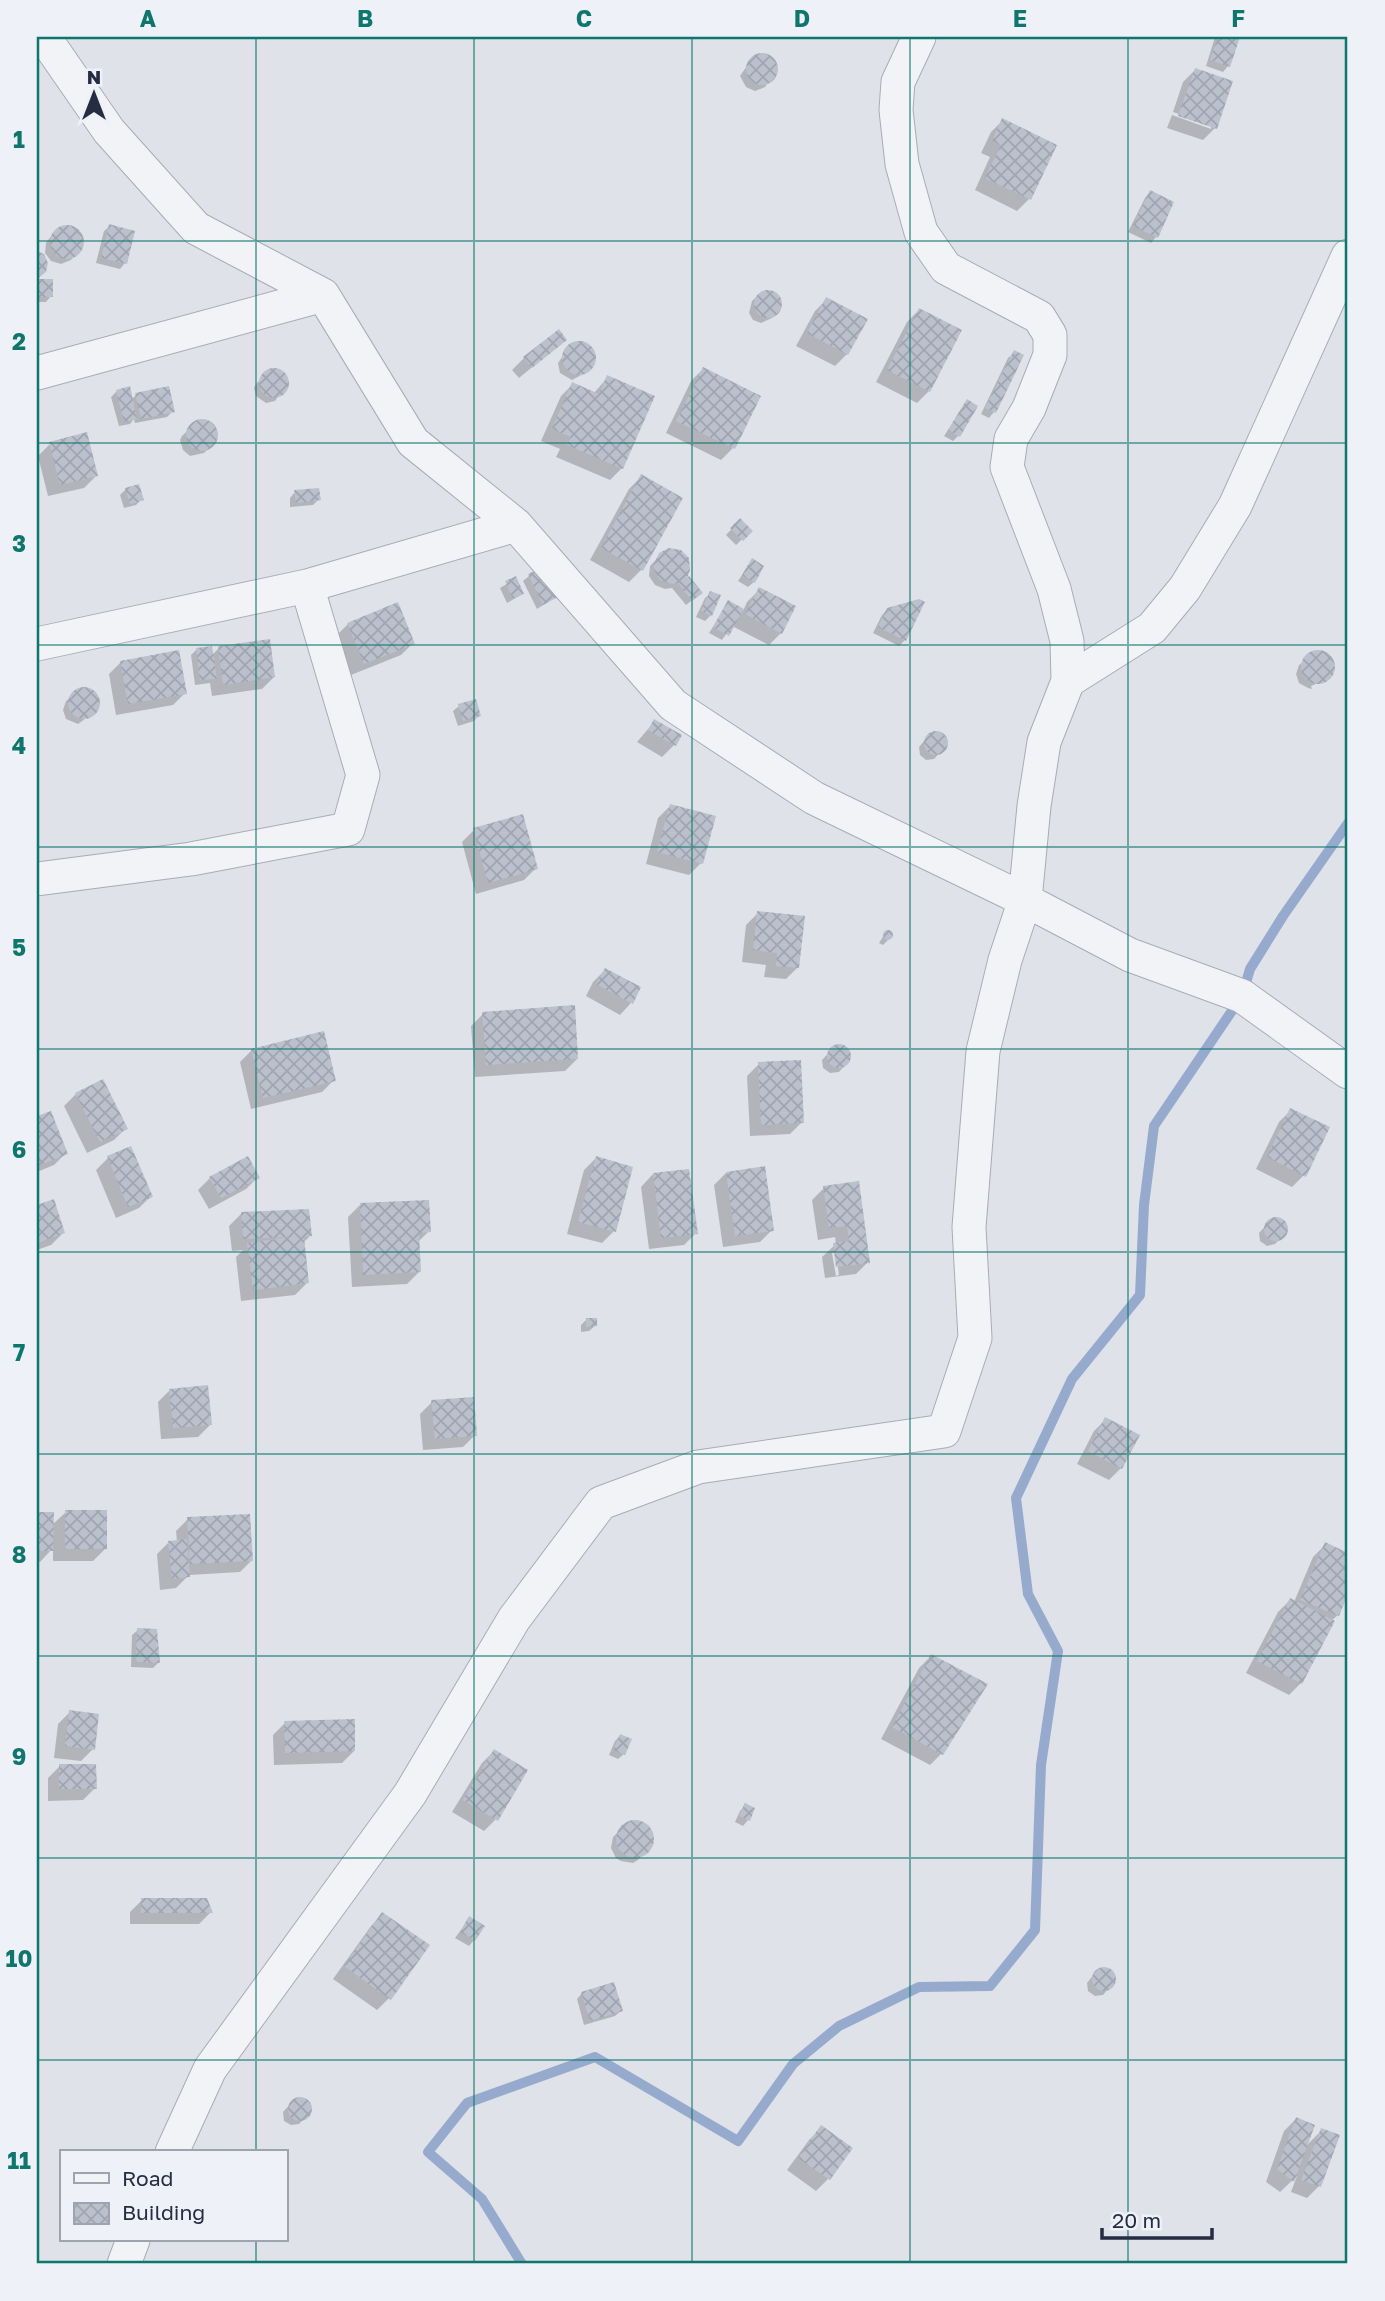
<svg xmlns="http://www.w3.org/2000/svg" width="1385" height="2301" viewBox="0 0 1385 2301" font-family="'Golos Text',sans-serif">
	<style>
		.shadow { fill: #0003; fill-rule: evenodd }
		.lines { fill: none; stroke-linecap: round; stroke-linejoin: round }
		.stream { stroke: #96aacd; stroke-width: 10 }
		.building { fill: url(#building-cross-hatch) }
		.minor-casing { stroke: #a8acb7; stroke-width: 35 }
		.minor { stroke: #f2f3f7; stroke-width: 33 }
		.grid { fill: none; stroke: #0f766e; stroke-width: 2; stroke-opacity: 0.55 }
		.neatline { fill: none; stroke: #0f766e; stroke-width: 2.5 }
		.grid-label { font-size: 23px; text-anchor: middle; font-weight: bold; fill: #0f766e }
	</style>
	<defs>
		<pattern id="building-cross-hatch" width="8" height="8" patternUnits="userSpaceOnUse" patternTransform="scale(1.75)"><rect width="8" height="8" fill="#bbc0cd"/><path d="M0 0l8 8M0 8l8-8" fill="none" stroke="#a1a5b1"/></pattern>
	</defs>
	<rect width="100%" height="100%" fill="#dfe2e9"/>
	<path class="shadow" d="M1215 37H1238L1228 66 1223 72 1206 66Z
		M762 55 771 58 774 62 776 72 765 87 755 91 746 87 740 76 753 57Z
		M1195 70 1215 128 1203 140 1167 128 1172 115 1211 129V125L1173 112 1183 82Z
		M1003 120 1029 199 1017 211 975 190 990 157 981 153 991 132Z
		M1150 192 1156 237 1151 243 1128 232 1145 198Z
		M63 226H68L78 230 83 239 81 249 77 253 71 260 61 264 51 261 45 253 46 243 54 232Z
		M110 226 125 263 120 269 96 263 104 231Z
		M37 281H51V296L46 302H37Z
		M770 292 777 296 780 303 778 312 772 318 761 323 753 320 749 313 752 301 758 295Z
		M827 299 847 354 835 366 796 346 815 311Z
		M919 310 929 391 917 403 876 382 907 322Z
		M565 340 519 378 512 370 524 358Z
		M579 342 591 348 595 358 592 367 585 373 572 380 560 373 558 363 569 347Z
		M1014 353 1022 356 994 412 989 418 981 414 1008 358Z
		M703 369 759 396 733 448 721 460 666 433 691 381Z
		M269 371H277L284 375 287 383 275 401 266 403 256 396 254 388 256 384Z
		M608 377 622 468 610 480 556 457 560 449 541 441 561 396 573 384 594 393Z
		M117 391 131 400 136 395 173 411 167 417 135 423 134 419 130 424 119 426 111 397Z
		M967 401 959 435 953 441 944 436Z
		M205 421 213 426 216 434 210 447 204 453 190 456 183 450 180 440 182 436 196 422Z
		M50 444 96 476 84 488 48 496 38 456Z
		M641 477V570L629 582 590 560 629 489Z
		M126 489 142 499 136 505 124 508 120 495Z
		M295 492 319 499 313 505 290 507V498Z
		M740 520 751 531 736 545 726 535Z
		M664 551 695 598 686 605 672 588 665 589 655 585 649 576 650 566Z
		M752 560 754 582 748 587 738 581Z
		M542 569 556 597 537 609 523 581 529 576Z
		M515 579 522 594 507 603 500 588Z
		M759 590 781 633 769 645 732 626 722 640 709 633 728 603 743 611 747 602Z
		M711 593V615L705 621 696 617 705 598Z
		M888 609 905 640 899 646 873 633 882 615Z
		M348 624 413 643 401 655 351 675 336 636Z
		M219 648 274 677 262 689 212 696 210 683 195 685 191 655 196 650 212 655Z
		M1318 652 1328 655 1331 659 1333 669 1327 679 1311 686 1312 689 1308 688 1299 683 1296 674 1299 665Z
		M121 662 185 693 173 705 116 715 109 674Z
		M81 690 90 691 98 702 96 711 78 724 66 719 63 710 66 701Z
		M459 706 479 715 474 721 458 726 453 711Z
		M654 722 680 736 674 745 662 757 637 742Z
		M938 733 945 738 946 746 934 759 926 760 920 755 919 747 930 734Z
		M670 806 701 863 689 875 646 864 658 818Z
		M474 830 536 868 524 880 476 894 462 842Z
		M758 913 798 967 786 979 764 977 766 965 742 962 746 925Z
		M886 932H888L891 935 889 939 883 945 879 943Z
		M605 970 631 1003 620 1015 586 996 593 982Z
		M483 1014 577 1059 565 1071 475 1077 471 1026Z
		M842 1046 849 1051 850 1059 839 1072 830 1073 823 1068 822 1060 834 1047Z
		M252 1050 334 1080 322 1092 251 1109 240 1062Z
		M759 1064 802 1122 790 1134 750 1136 747 1076Z
		M76 1094 126 1128 114 1140 87 1153 64 1106Z
		M1291 1110 1304 1175 1292 1187 1256 1169 1279 1122Z
		M50 1113 66 1153 54 1165 37 1172V1117Z
		M130 1148 151 1196 139 1208 116 1218 96 1170 108 1158Z
		M596 1158 614 1231 602 1243 567 1234 584 1170Z
		M726 1173 772 1230 760 1242 723 1247 714 1185Z
		M653 1174 696 1233 684 1245 649 1249 641 1187Z
		M258 1177 246 1189 209 1209 198 1190 210 1178Z
		M857 1183 868 1262 856 1274 825 1278 822 1257 836 1244 835 1237 818 1240 812 1200 824 1188ZM832 1253H836L839 1275 836 1276Z
		M53 1201 63 1233 51 1245 37 1250V1207Z
		M360 1205 429 1231 417 1243 419 1272 407 1284 352 1287 348 1217Z
		M241 1214 310 1236 303 1243 307 1283 295 1295 241 1301 236 1257 243 1250 232 1251 229 1226Z
		M1279 1219 1285 1223 1287 1232 1275 1244 1267 1246 1260 1241 1259 1233 1271 1220Z
		M587 1319 595 1326 589 1331 581 1332V1325Z
		M170 1390 210 1425 198 1437 161 1439 158 1402Z
		M432 1402 475 1435 463 1447 423 1450 420 1414Z
		M1106 1419 1121 1468 1109 1480 1077 1464 1094 1431Z
		M66 1512 105 1549 93 1561H53V1548L40 1562H37V1513L52 1514V1525Z
		M188 1519 252 1560 240 1572 189 1575 176 1588 160 1590 157 1554 169 1542H177L176 1531Z
		M1325 1545 1348 1554V1590L1338 1615 1331 1621 1301 1683 1289 1695 1246 1673 1278 1612 1290 1600 1294 1602 1313 1557Z
		M138 1630 158 1663 153 1668 131 1667 132 1635Z
		M931 1656 942 1753 930 1765 881 1739 919 1668Z
		M70 1712 93 1749 81 1761 54 1758 58 1724Z
		M285 1723 354 1751 342 1763 274 1765 273 1735Z
		M620 1736 624 1754 618 1759 609 1755 615 1741Z
		M494 1751 496 1819 484 1831 452 1812 482 1763Z
		M60 1766 95 1788 83 1800 48 1801V1778Z
		M745 1805 748 1820 743 1826 735 1822 740 1811Z
		M640 1822 644 1824 651 1833V1845L638 1860 633 1863 621 1861 616 1858 611 1848 613 1837 628 1823Z
		M142 1900 211 1912 199 1924H130V1912Z
		M383 1914 389 1998 377 2010 333 1979 371 1926Z
		M469 1919 474 1940 469 1946 455 1938Z
		M1107 1968 1113 1973 1115 1981 1103 1995 1095 1996 1088 1991 1087 1983 1098 1969Z
		M582 1993 621 2011 615 2016 584 2025 577 1999Z
		M302 2098 309 2103 311 2111 299 2124 291 2125 284 2121 283 2112 294 2100Z
		M1296 2119 1305 2147 1322 2130 1319 2186 1307 2198 1291 2192 1297 2176 1280 2192 1266 2182 1284 2131Z
		M821 2128 851 2148 828 2179 816 2191 787 2170 809 2140Z"/>
	<g class="lines">
		<path class="stream" d="M522 2264 482 2199 428 2152 467 2103 595 2057 738 2141 793 2064 839 2026 919 1987 990 1986 1035 1930 1041 1765 1058 1651 1028 1594 1016 1498 1072 1379 1140 1295 1144 1205 1154 1126 1242 996 1250 969 1283 916 1348 823"/>
	</g>
	<path class="building" d="M1218 37H1240L1230 67 1210 60Z
		M746 69a16 16 0 1 1 32 0a16 16 0 1 1-32 0Z
		M1195 68 1233 81 1217 129 1178 116Z
		M1002 118 1057 145 1031 200 985 178 1001 145 992 141Z
		M1150 190 1174 202 1158 238 1133 226Z
		M109 224 135 231 127 264 101 258Z
		M50 242a17 17 0 1 1 34 0a17 17 0 1 1-34 0Z
		M37 251 44 254 48 263 46 272 37 279H53V297H37Z
		M754 304a14 14 0 1 1 28 0a14 14 0 1 1-28 0Z
		M826 297 868 319 848 355 807 333Z
		M919 308 962 330 930 392 887 370Z
		M559 329 567 340 532 368 523 357Z
		M562 358a17 17 0 1 1 34 0a17 17 0 1 1-34 0Z
		M1014 350 1024 355 996 413 985 408Z
		M703 367 761 396 735 449 676 421Z
		M259 383a15 15 0 1 1 30 0a15 15 0 1 1-30 0Z
		M607 375 655 396 623 469 567 445 571 437 552 429 572 382 599 394Z
		M130 386 137 419 124 422 116 390Z
		M169 386 175 412 141 419 135 393Z
		M967 399 978 406 960 437 948 430Z
		M186 435a16 16 0 1 1 32 0a16 16 0 1 1-32 0Z
		M87 432 98 476 60 485 49 442Z
		M641 474 683 498 643 571 601 548Z
		M139 484 144 500 130 504 125 488Z
		M319 488 321 500 296 503 294 490Z
		M740 518 753 531 743 541 730 528Z
		M669 548 681 550 689 558 690 570 687 578 689 576 703 593 692 601 678 583 672 584 660 580 654 570V564L659 553Z
		M752 558 764 566 755 583 742 575Z
		M543 567 558 597 543 605 528 574Z
		M516 576 524 594 513 599 505 581Z
		M759 587 796 606 782 634 745 614Z
		M710 591 721 595 712 616 701 611Z
		M919 599 925 602 906 641 878 627 887 608Z
		M728 600 744 609 729 636 713 627Z
		M398 602 415 644 364 664 347 623Z
		M270 639 275 677 223 685 218 646Z
		M212 646 217 679 200 680 196 648Z
		M179 650 187 694 128 704 120 661Z
		M1301 667a17 17 0 1 1 34 0a17 17 0 1 1-34 0Z
		M68 703a16 16 0 1 1 32 0a16 16 0 1 1-32 0Z
		M476 699 481 716 463 721 458 704Z
		M654 719 682 735 676 746 648 730Z
		M924 743a12 12 0 1 1 24 0a12 12 0 1 1-24 0Z
		M670 804 716 816 703 864 657 852Z
		M523 814 538 869 488 883 473 828Z
		M757 911 805 916 799 968 776 966 777 953 753 950Z
		M883 935a5 5 0 1 1 10 0a5 5 0 1 1-10 0Z
		M605 968 641 987 633 1004 596 984Z
		M575 1005 578 1059 486 1065 482 1012Z
		M324 1031 336 1081 263 1098 251 1049Z
		M827 1056a12 12 0 1 1 24 0a12 12 0 1 1-24 0Z
		M801 1060 804 1123 761 1125 758 1062Z
		M103 1079 128 1129 100 1142 75 1093Z
		M1290 1108 1330 1127 1306 1177 1267 1157Z
		M51 1111 68 1154 37 1166V1116Z
		M131 1146 153 1197 128 1207 107 1156Z
		M248 1156 260 1178 221 1198 209 1177Z
		M596 1156 633 1167 616 1232 578 1222Z
		M765 1166 774 1231 735 1236 726 1172Z
		M689 1169 698 1234 661 1238 653 1173Z
		M859 1181 870 1263 836 1267 833 1243 849 1241 847 1226 829 1228 823 1186Z
		M54 1199 65 1233 37 1243V1205Z
		M429 1200 431 1232 419 1233 421 1272 363 1275 360 1203Z
		M309 1209 312 1236 304 1237 309 1283 253 1290 247 1243 292 1237 243 1239 241 1212Z
		M1264 1229a12 12 0 1 1 24 0a12 12 0 1 1-24 0Z
		M586 1318H597V1326L586 1327Z
		M208 1385 212 1425 173 1428 169 1389Z
		M474 1397 477 1436 435 1439 431 1400Z
		M1105 1417 1140 1435 1122 1469 1088 1451Z
		M65 1510H107V1549H65Z
		M37 1512H54L53 1551H37Z
		M250 1514 253 1561 190 1564 187 1517Z
		M187 1539 190 1577 172 1579 168 1541Z
		M1325 1542 1348 1553V1594L1339 1616 1300 1600Z
		M1290 1598 1335 1621 1302 1684 1257 1661Z
		M137 1628 157 1629 160 1663 136 1662Z
		M931 1654 988 1684 943 1755 892 1727Z
		M69 1710 99 1714 95 1750 65 1746Z
		M355 1719V1751L285 1753 284 1721Z
		M620 1734 632 1739 625 1755 613 1750Z
		M494 1749 528 1770 498 1821 463 1800Z
		M59 1764H96L97 1789H59Z
		M745 1803 755 1808 750 1821 739 1816Z
		M616 1839a19 19 0 1 1 38 0a19 19 0 1 1-38 0Z
		M141 1898H207L213 1913H141Z
		M382 1912 430 1945 391 2000 344 1966Z
		M469 1916 485 1926 475 1941 460 1932Z
		M1092 1979a12 12 0 1 1 24 0a12 12 0 1 1-24 0Z
		M614 1982 623 2011 590 2021 581 1992Z
		M288 2109a12 12 0 1 1 24 0a12 12 0 1 1-24 0Z
		M1296 2117 1315 2125 1294 2182 1277 2169Z
		M821 2125 853 2148 830 2180 798 2158Z
		M1321 2128 1340 2135 1321 2187 1301 2180Z"/>
	<g class="lines">
		<g class="minor-casing">
			<path id="minor" d="M44 37 109 131 196 228 323 295 413 442 516 525 673 705 814 798 1025 900 1130 955 1242 996 1348 1072
				M37 373 323 295
				M37 644 307 586 516 525
				M1068 681 1152 628 1185 588 1235 506 1348 256
				M37 879 191 859 348 829 363 775 307 586
				M172 2152 210 2069 410 1794 514 1619 601 1503 698 1467 944 1431 975 1338 969 1227 983 1051 1005 960 1025 900 1034 806 1044 742 1068 681 1067 641 1054 589 1007 467 1011 439 1029 408 1050 355V335L1039 317 946 268 921 232 902 164 896 110 898 82 919 37
				M124 2264 133 2240"/>
		</g>
		<use href="#minor" class="minor"/>
	</g>
	<path class="grid" d="M256 37V2152M474 37V2264M692 37V2264M910 37V2264M1128 37V2264M37 241H1348M37 443H1348M37 645H1348M37 847H1348M37 1049H1348M37 1252H1348M37 1454H1348M37 1656H1348M37 1858H1348M37 2060H1348M256 2240V2264"/>
	<rect width="1385" height="2301" fill="none" stroke="#eef1f7" stroke-width="77"/>
	<rect x="60" y="2150" width="228" height="91" fill="#eef1f7" stroke="#9ea3af" stroke-width="2"/>
	<rect x="74" y="2173" width="35" height="10" fill="#f2f3f7" stroke="#9ea3af" stroke-width="2"/>
	<text x="122" y="2186" font-size="21" fill="#262d42">Road</text>
	<rect x="74" y="2203" width="35" height="21" fill="url(#building-cross-hatch)" stroke="#9ea3af" stroke-width="2"/>
	<text x="122" y="2220" font-size="21" fill="#262d42">Building</text>
	<g transform="translate(94 94)" stroke="#eef1f7" stroke-width="5" paint-order="stroke">
	<path d="M0-5L12 26L0 18L-12 26Z" fill="#262d42"/>
	<text y="-10" font-size="19" font-weight="bold" text-anchor="middle" fill="#262d42">N</text>
	</g>
	<path d="M1102 2228v10h110v-10" fill="none" stroke="#262d42" stroke-width="3.5"/>
	<text x="1112" y="2228" font-size="21" fill="#262d42" stroke="#eef1f7" stroke-width="5" paint-order="stroke">20 m</text>
	<rect x="38" y="38" width="1308" height="2224" class="neatline"/>
	<g class="grid-label">
		<text x="148" y="27">A</text>
		<text x="365" y="27">B</text>
		<text x="584" y="27">C</text>
		<text x="802" y="27">D</text>
		<text x="1020" y="27">E</text>
		<text x="1238" y="27">F</text>
		<text x="19" y="148">1</text>
		<text x="19" y="350">2</text>
		<text x="19" y="552">3</text>
		<text x="19" y="754">4</text>
		<text x="19" y="956">5</text>
		<text x="19" y="1158">6</text>
		<text x="19" y="1361">7</text>
		<text x="19" y="1563">8</text>
		<text x="19" y="1765">9</text>
		<text x="19" y="1967">10</text>
		<text x="19" y="2169">11</text>
	</g>
</svg>
